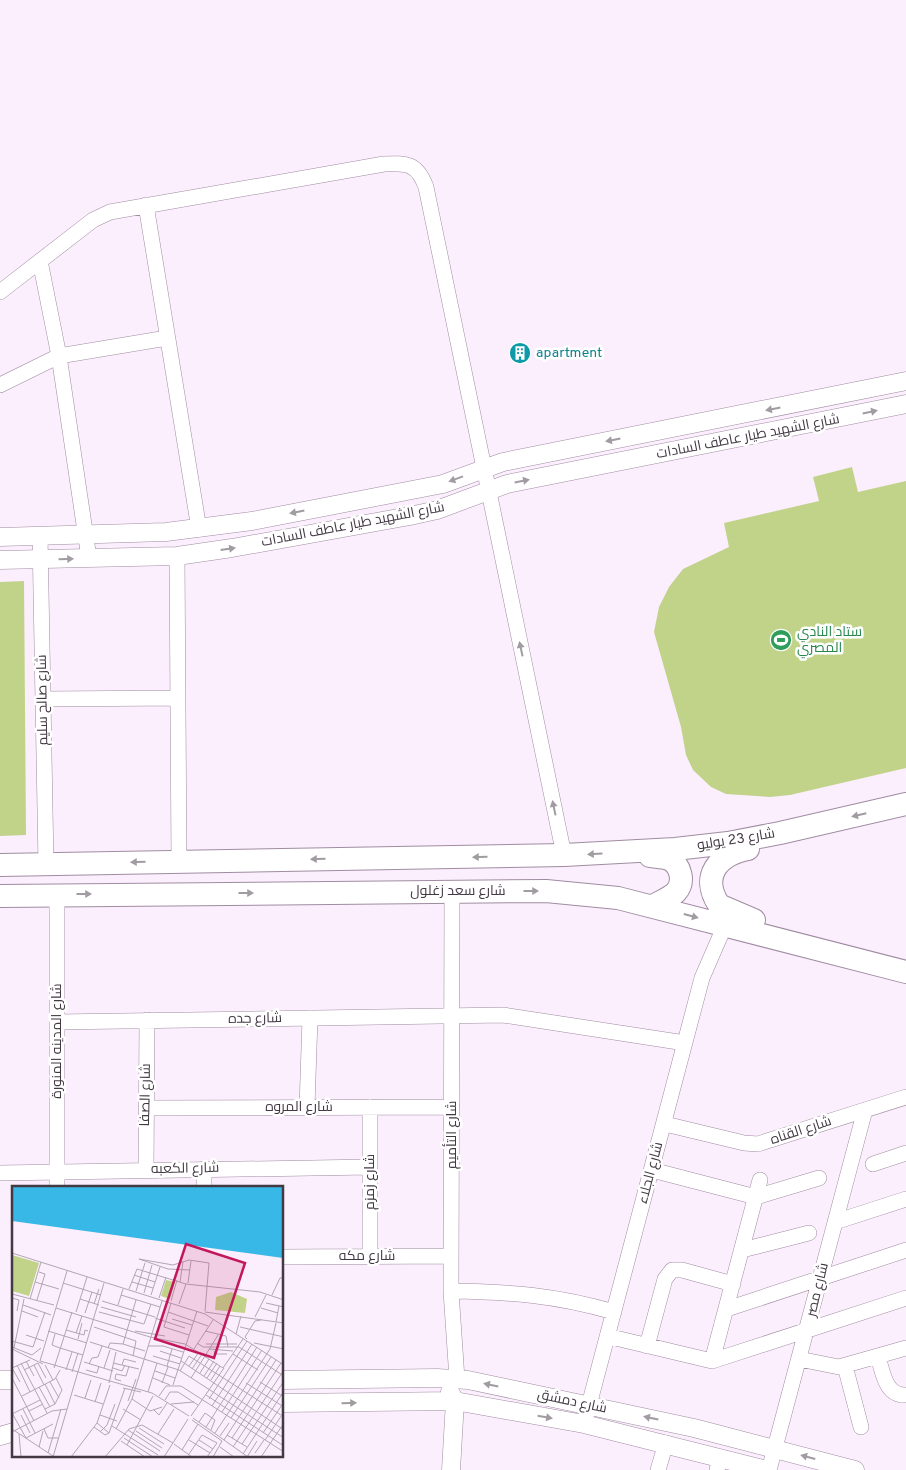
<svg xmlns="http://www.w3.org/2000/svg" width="906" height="1470" viewBox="0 0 906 1470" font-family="Overpass,Cairo,sans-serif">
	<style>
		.park { fill: #c1d389 }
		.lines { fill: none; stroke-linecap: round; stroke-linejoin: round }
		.minor-casing { stroke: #a08ca2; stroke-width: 16 }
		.tertiary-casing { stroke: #a08ca2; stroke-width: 19 }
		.primary-casing { stroke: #a08ca2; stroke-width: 24 }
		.minor { stroke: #fff; stroke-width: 15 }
		.tertiary { stroke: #fff; stroke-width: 18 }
		.primary { stroke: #fff; stroke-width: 22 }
		.oneway { fill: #a09ca1 }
		.labels { text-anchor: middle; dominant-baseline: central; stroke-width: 5; stroke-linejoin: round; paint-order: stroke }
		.culture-label { font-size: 14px; fill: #0d838f; stroke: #fff; text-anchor: start }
		.street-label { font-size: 14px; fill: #423943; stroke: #fff }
		.leisure-label { font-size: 14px; fill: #27864d; stroke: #fff; text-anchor: start }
		.inset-road { fill: none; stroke: #b1a6b3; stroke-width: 1 }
		.view { fill: #c2185b; fill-opacity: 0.15; stroke: #c2185b; stroke-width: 2.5 }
		.inset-edge { fill: none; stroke: #423943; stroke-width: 2.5 }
	</style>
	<rect width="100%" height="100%" fill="#fbeefd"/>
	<path class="park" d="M852 467 858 492 906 481V768L790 795 770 797 726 794 711 787 693 770 686 755 681 727 654 632 659 607 669 587 683 569 729 547 724 523 819 501 813 477Z
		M24 581 26 835 0 836V582Z"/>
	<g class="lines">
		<g class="minor-casing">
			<path id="minor" d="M146 205 199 529
				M40 261 59 356 89 558
				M0 292 93 220 110 212 384 164C407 163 417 163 426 187L564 855
				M0 385 59 356 167 338
				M40 536 46 864
				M177 556 179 862
				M43 699 178 698
				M452 891 451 1291 457 1379
				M57 894V1188
				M57 1022 503 1015 685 1043
				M307 1107 310 1018
				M146 1108 452 1107
				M665 1124 744 1143 758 1144 906 1097
				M873 1164 906 1153
				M146 1170 147 1020
				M652 1170 756 1197 819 1178
				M0 1173 370 1167
				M204 1188V1169
				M835 1222 906 1199
				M742 1250 809 1233
				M370 1256V1107
				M282 1257 451 1256
				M451 1291C511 1292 555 1295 614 1312
				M727 1309 906 1250
				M607 1336 712 1361 906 1298
				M647 1346 665 1279 672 1270H682L733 1284
				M878 1357C883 1372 885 1396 906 1395
				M799 1359 839 1367 906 1348
				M712 1361 760 1180
				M845 1366 861 1427
				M584 1424 702 978 725 925
				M658 1470 666 1443
				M717 1470 720 1458
				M769 1470 865 1110"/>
		</g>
		<g class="tertiary-casing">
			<path id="tertiary" d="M0 537 166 532 252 521 443 484 503 462 906 381
				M0 560 177 556 232 548 410 516 437 510 507 484 906 404
				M0 1380H14
				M282 1380 437 1378 468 1380 694 1428 855 1470
				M450 1392 455 1401 451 1470
				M282 1403 455 1401 584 1424 767 1470
				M0 1436 14 1432"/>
		</g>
		<g class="primary-casing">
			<path id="primary" d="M748 849C718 855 700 876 719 905L754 920
				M650 856C656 857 663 857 669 859 681 865 685 882 676 892 670 898 660 902 653 906
				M0 865 564 855 675 849 728 843 780 833 906 804
				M0 896 546 891 618 898 906 972"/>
		</g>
		<use href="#minor" class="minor"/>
		<use href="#tertiary" class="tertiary"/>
		<use href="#primary" class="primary"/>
	</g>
	<defs><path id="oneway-solid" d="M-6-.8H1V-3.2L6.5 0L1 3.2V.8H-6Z" transform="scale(1.25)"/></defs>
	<g class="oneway">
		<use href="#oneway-solid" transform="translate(773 409) rotate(169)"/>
		<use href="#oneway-solid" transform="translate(870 412) rotate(-12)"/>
		<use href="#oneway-solid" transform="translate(613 440) rotate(169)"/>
		<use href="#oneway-solid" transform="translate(456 479) rotate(160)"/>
		<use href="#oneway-solid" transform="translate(522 481) rotate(-11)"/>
		<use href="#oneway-solid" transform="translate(297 512) rotate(169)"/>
		<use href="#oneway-solid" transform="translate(228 549) rotate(-8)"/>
		<use href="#oneway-solid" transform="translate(66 559) rotate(-2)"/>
		<use href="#oneway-solid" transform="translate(521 649) rotate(-102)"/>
		<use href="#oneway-solid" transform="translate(554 808) rotate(-102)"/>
		<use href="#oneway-solid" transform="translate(859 815) rotate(167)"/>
		<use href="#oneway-solid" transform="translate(595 854) rotate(177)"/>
		<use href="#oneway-solid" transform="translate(480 857) rotate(179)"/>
		<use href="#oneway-solid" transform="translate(318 859) rotate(179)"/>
		<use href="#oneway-solid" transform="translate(138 862) rotate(179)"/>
		<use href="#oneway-solid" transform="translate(531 891)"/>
		<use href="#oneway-solid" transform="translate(246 893)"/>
		<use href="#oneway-solid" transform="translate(84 894)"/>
		<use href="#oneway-solid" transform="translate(691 916) rotate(15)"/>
		<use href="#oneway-solid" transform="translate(491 1385) rotate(-168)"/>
		<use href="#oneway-solid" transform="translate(349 1403) rotate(-1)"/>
		<use href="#oneway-solid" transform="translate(545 1417) rotate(10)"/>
		<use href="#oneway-solid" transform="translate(651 1418) rotate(-168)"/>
		<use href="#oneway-solid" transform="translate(808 1457) rotate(-165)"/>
	</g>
	<defs>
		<g id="building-disc" transform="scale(1.125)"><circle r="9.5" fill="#0f9aa8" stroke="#fff"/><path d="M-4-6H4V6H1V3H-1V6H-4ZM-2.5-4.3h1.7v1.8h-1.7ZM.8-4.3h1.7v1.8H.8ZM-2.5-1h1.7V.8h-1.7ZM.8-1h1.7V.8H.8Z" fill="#fff"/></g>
		<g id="stadium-disc" transform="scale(1.125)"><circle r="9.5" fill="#2e9e5b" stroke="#fff"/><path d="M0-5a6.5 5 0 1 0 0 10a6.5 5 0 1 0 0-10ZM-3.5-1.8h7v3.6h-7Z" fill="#fff"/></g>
	</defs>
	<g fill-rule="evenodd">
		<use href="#building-disc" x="520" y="353"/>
		<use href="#stadium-disc" x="781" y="640"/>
	</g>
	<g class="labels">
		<g class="culture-label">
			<text x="536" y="353">apartment</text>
		</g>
		<g class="street-label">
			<text transform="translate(748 437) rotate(-11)">شارع الشهيد طيار عاطف السادات</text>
			<text transform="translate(353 525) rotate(-11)">شارع الشهيد طيار عاطف السادات</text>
			<text transform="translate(43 700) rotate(-91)">شارع صالح سليم</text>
			<text transform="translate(736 840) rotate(-9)">شارع 23 يوليو</text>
			<text x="458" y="891">شارع سعد زغلول</text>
			<text transform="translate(255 1019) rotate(-1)">شارع جده</text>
			<text transform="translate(57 1041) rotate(-90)">شارع المدينه المنورة</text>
			<text transform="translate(146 1095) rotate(-89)">شارع الصفا</text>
			<text x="299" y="1107">شارع المروه</text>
			<text transform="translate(801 1131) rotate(-18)">شارع القناه</text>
			<text transform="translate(452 1135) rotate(-90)">شارع التأميم</text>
			<text transform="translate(185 1169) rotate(-1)">شارع الكعبه</text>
			<text transform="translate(651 1173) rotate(-75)">شارع الجلاء</text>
			<text transform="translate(370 1182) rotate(-90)">شارع زمزم</text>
			<text x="367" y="1256">شارع مكه</text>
			<text transform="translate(818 1290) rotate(-76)">شارع مصر</text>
			<text transform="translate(572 1402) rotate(12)">شارع دمشق</text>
		</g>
		<g class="leisure-label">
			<text x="797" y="632">ستاد النادي<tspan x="797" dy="16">المصري</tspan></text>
		</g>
	</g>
	<g transform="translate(12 1186)">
		<rect width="271" height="271" fill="#fbeefd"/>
		<path d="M0 69 27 77 17 110 0 105Z" fill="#c1d389"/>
		<path d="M154 94 163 96 158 113 149 110ZM219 106 235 113 233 127 203 124 204 111Z" fill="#c1d389"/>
		<path d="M0 1H271V72L0 35Z" fill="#38b8e7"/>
		<path class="inset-road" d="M0 67 193 128 272 179M127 73 161 79 177 74 197 77 193 125M127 73 156 83 178 84M55 85 28 175 140 207 177 230M122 89 143 96M23 96 47 103M120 96 141 102M168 96 171 76M51 97 89 109M176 97 179 75M117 103 125 83 174 98 248 106 272 114M124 105 133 77M132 107 140 79M0 108 42 119M109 109 148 121M139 109 148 81M260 109 268 92H272M0 112 7 114 5 125M147 112 154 91M18 113 29 76M68 113 87 119M25 114 33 88 27 86M90 115 143 131M159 115 165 94M159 117 152 141 177 149M254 117 272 121M82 118 87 103M167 118 174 98M11 119 39 129M106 119 111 103M89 121 124 131M44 122 138 151 173 158 211 182 231 153M249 122 266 127M10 125 26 131M64 126 75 91M87 126 132 138 139 118M156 126 196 140M193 126 272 137M73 127 80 106M243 131 254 109M143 132 173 142M160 133 180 139M264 136 267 120M82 141 124 155 121 170M228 141 272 151M54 144 72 149 73 144 76 145M36 145 75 157M123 145 153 150M193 145 214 150 216 161M64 147 70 130M43 148 40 159 48 162M224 148 229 130M14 149 32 155M66 153 70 137M235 153 233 151 243 135 249 134M0 155 21 161 33 126M78 156 167 184 272 252M185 157 191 161H227L272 190M242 157 272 163M111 158 133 165M194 158H225M136 160H151L171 166M0 161 20 169 29 162M2 162 12 113M48 162 71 169M96 162 98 157 111 158 124 114M0 163 31 178M182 163 201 134M197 163 221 165M148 165 169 172M202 165 203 168H215M221 168 246 184M141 170 168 178M193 170 206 149M14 175 22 190M169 175 272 244M72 176 101 185M9 177 35 227M101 177 127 183M77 178 80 172 86 171 90 160M5 179 18 206M22 179 32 199M33 179 41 194M110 179 112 173 124 176M155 180 160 163M177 180 187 166M0 182 18 174M0 182 8 196M42 182 60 126M92 182 98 164M101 182 110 185 113 179M180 183 190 168M12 184 26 177 34 192M54 184 60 166M74 184 85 187 87 180M143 185 163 192M168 185 177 170 269 229M60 186 66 167M188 187 197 173M192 190 202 175M0 192 22 235M141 192 158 199M179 192 193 170M195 192 205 177M199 194 208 180M109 195 103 193 104 188 114 190 117 180M38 196 47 212M248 196 272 211M97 197 104 166M150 197 156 181M234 197 272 221M33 198 43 218 33 223M161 199 185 125M27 201 38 221M111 202 129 206M136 206 145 177M62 209 91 218M194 209 272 260M10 210 43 193 48 184M147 210 154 200H169L272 266M73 212 79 194M120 213 138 225 150 221M197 213 235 155M153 214 158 206H166L186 219M116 215 124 193M83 216 89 197M43 218 50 204 44 192M159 218 182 216M200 220 240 158M11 223 23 247M111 223 129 234M142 224 147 229 155 217M17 225 31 218M210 226 250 164M0 227 14 252 41 238M0 228 28 214M9 229 18 247M88 229 105 235M179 230 212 182M181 232 236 271M219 232 259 171M180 234 210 255 201 271M187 236 193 227 203 234 199 244M85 237 97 247M100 240 146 269M82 241 93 249 97 247 113 202M194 241 245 161M127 242 152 258M0 243 41 270M32 243 36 252H46M104 243 120 213 150 115M116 244 148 265M124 245 150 262M0 246 40 225 55 223M88 246 95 239 103 218M203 247 258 163 264 137M251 247 272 216M7 248 9 271M146 248 162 223M215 249 235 261M208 250 217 237M112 252 141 271M220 252 269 177M177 254 198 267M187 254 201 263M212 254 264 174M253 254 272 226M109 255 133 271M162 258 180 271M230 258 272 195M115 259 141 210M27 261 31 245M208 261 222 271M221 261 272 184M170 264 186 238M36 267 49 223M243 267 252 254M177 268 190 249 205 257M231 268 272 205M41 271 92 97M59 271 85 237 98 199M93 271 117 243 130 239 161 257M152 271 176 233M195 271 205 257M235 271 245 255M249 271 272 237"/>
		<path class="view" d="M174 58 233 77 202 172 143 153Z"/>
		<rect width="271" height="271" class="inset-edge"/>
	</g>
</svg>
